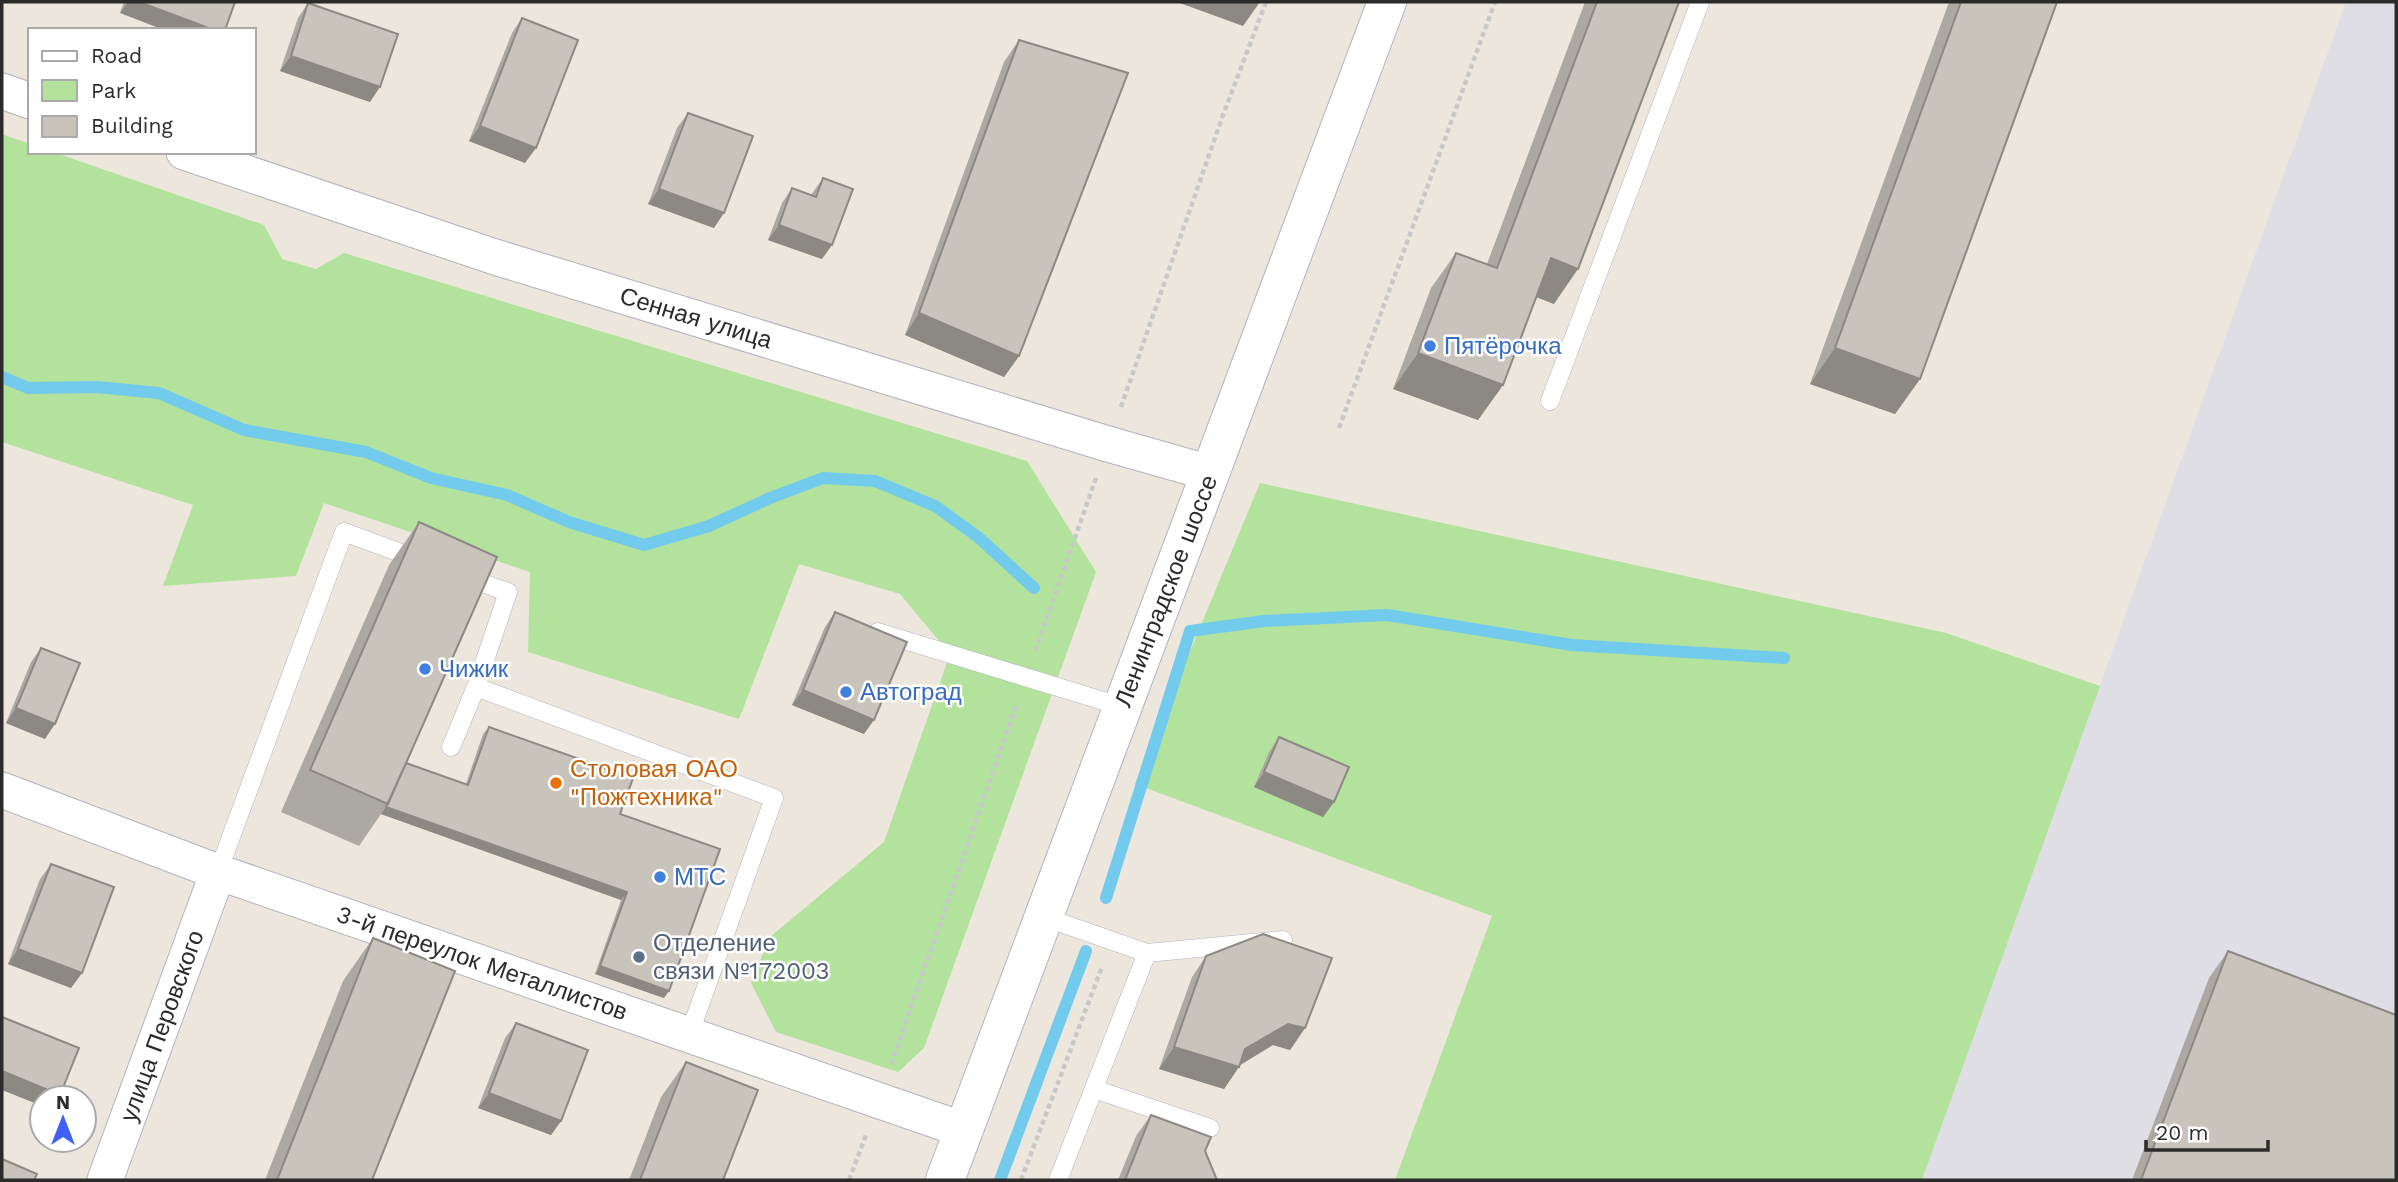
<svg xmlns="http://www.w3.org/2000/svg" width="2398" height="1182" viewBox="0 0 2398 1182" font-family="'Work Sans',sans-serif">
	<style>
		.industrial { fill: #e0dee5 }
		.green { fill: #b2e29b }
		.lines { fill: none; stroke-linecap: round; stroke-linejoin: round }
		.stream { stroke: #72caec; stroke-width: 12 }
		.service-casing { stroke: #b1b3be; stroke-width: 19 }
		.minor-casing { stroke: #b1b3be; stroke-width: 37 }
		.secondary-casing { stroke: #b1b3be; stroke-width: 40 }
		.path { stroke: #c8c8c8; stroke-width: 4.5; stroke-dasharray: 5 3.5; stroke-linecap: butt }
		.service { stroke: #fff; stroke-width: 18 }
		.minor { stroke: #fff; stroke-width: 35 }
		.secondary { stroke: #fff; stroke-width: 38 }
		.wall { fill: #aca9a2 }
		.shaded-wall { fill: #8c8984 }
		.building { fill: #c8c4bc; stroke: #8c8984; stroke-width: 2 }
		.shop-dot { fill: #3f7fe0; stroke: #fff; stroke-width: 2.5 }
		.food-dot { fill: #e8710a; stroke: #fff; stroke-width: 2.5 }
		.service-dot { fill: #5c6f8a; stroke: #fff; stroke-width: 2.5 }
		.labels { text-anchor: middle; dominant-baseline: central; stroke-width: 5; stroke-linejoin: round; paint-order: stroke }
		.street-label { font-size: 24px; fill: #2b2b2b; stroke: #fff }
		.shop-label { font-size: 24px; fill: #366cbe; stroke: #fff; text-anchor: start }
		.food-label { font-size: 24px; fill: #c56008; stroke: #fff; text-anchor: start }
		.service-label { font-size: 24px; fill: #4e5e75; stroke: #fff; text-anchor: start }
	</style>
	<rect width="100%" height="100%" fill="#ece6dd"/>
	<path class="industrial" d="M2346 2H2396V1180H1922Z"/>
	<path class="green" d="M2 134 30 144V152H53L264 225 282 259 316 269 344 253 1027 461 1096 572 924 1048 898 1072 776 1032 751 983 770 937 884 842 950 654 900 594 799 564 739 719 528 652 530 572 324 503 296 576 163 586 193 505 2 442Z
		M1260 483 1946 633 2100 686 1922 1180H1395L1492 916 1135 784Z"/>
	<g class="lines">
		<path class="stream" d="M2 377 28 388 97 387 159 393 244 430 366 452 431 478 507 495 569 522 644 545 709 526 770 498 823 478 875 481 935 506 978 537 1034 588
			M1106 898 1190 631 1264 621 1387 615 1572 645 1784 658
			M1000 1180 1086 951"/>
		<g class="service-casing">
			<path id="service" d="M1550 401 1700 2
				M878 632 1123 707
				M476 687 774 798 689 1035
				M451 747 476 687 508 592 462 576
				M218 872 344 532 420 560
				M1044 917 1147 953 1058 1180
				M1147 953 1283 940
				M1094 1089 1210 1128"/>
		</g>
		<g class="minor-casing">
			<path id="minor" d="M2 91 30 101
				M184 152 495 257 1108 444 1210 473
				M2 790 218 872 964 1130
				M105 1180 218 872"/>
		</g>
		<g class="secondary-casing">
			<path id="secondary" d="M945 1180 1387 2"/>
		</g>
		<path class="path" d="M1121 407 1223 115 1266 2
			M1339 428 1495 2
			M1035 651 1096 478
			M891 1064 1016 706
			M849 1180 866 1135
			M1021 1180 1102 967"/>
		<use href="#service" class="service"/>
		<use href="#minor" class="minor"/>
		<use href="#secondary" class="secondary"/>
	</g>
	<path class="wall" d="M124 2H235L120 13Z
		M1585 2H1679L1554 304 1536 297 1503 385 1478 420 1393 389 1431 288 1456 253 1487 264Z
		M1949 2H2057L1920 379 1895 414 1810 384Z
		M308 3 370 102 280 71 298 18Z
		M522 18 525 163 469 141 512 33Z
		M1019 40V356L1004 377 905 335 1004 62Z
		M688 113 714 228 648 204 677 128Z
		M823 178 822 259 768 240 782 203 792 188 811 195Z
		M419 522 406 763 466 784 483 734 489 727 620 814 664 998 595 974 621 900 381 814 359 846 281 812 389 565Z
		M835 612 864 734 792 705 825 627Z
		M41 648 45 739 6 723 31 662Z
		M1279 737 1334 802 1323 817 1254 787 1269 752Z
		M51 864 82 973 71 988 8 964 40 879Z
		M373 938 372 1180H265L343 981Z
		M2228 951 2396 1180H2132L2209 978Z
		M1206 956 1305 1028 1290 1050 1273 1045 1240 1065 1224 1089 1159 1069 1192 977Z
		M516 1023 561 1121 551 1135 478 1108 505 1038Z
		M686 1062 723 1180H629L661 1097Z
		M1151 1115 1205 1151 1217 1180H1118L1136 1136Z"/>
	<path class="shaded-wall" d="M128 2H139L214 30H164L120 13Z
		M1177 2H1260L1243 26Z
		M291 56 380 87 370 102 280 71Z
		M480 126 536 148 525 163 469 141Z
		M659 189 724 213 714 228 648 204Z
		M779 225 832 245 822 259 768 240Z
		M1551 258 1578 269 1554 304 1526 293Z
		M919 313 1019 356 1004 377 905 335Z
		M1835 348 1920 379 1895 414 1810 384Z
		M1418 353 1503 385 1478 420 1393 389Z
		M803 690 874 720 864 734 792 705Z
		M16 708 55 724 45 739 6 723Z
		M1264 772 1334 802 1323 817 1254 787Z
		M386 807 627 892 621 900 381 814Z
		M18 949 82 973 71 988 8 964Z
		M600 966 669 991 664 998 595 974Z
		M1288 1024 1305 1028 1290 1050 1273 1045 1237 1067H1239L1224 1089 1159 1069 1174 1047 1245 1049Z
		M2 1071 60 1095 58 1098H42V1106L2 1090Z
		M489 1093 561 1121 551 1135 478 1108Z"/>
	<path class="building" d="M139 2H235L225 30H214Z
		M1597 2H1679L1578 269 1551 258 1503 385 1418 353 1456 253 1497 268Z
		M1961 2H2057L1920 379 1835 348Z
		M308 3 398 34 380 87 291 56Z
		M522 18 578 40 536 148 480 126Z
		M1019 40 1128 73 1019 356 919 313Z
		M688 113 753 136 724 213 659 189Z
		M823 178 853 189 832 245 779 225 792 188 816 197Z
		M419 522 497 557 388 804 310 770Z
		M835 612 907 642 874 720 803 690Z
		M41 648 80 663 55 724 16 708Z
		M489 727 633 778 620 814 720 849 669 991 600 966 627 892 386 807 406 763 468 785Z
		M1279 737 1349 767 1334 802 1264 772Z
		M51 864 114 887 82 973 18 949Z
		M1263 934 1332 958 1305 1028 1288 1024 1245 1049 1239 1067 1174 1047 1206 956Z
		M373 938 455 971 372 1180H277Z
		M2228 951 2396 1015V1180H2141Z
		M2 1017 79 1048 60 1095 2 1071Z
		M516 1023 588 1050 561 1121 489 1093Z
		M686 1062 758 1090 723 1180H640Z
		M1151 1115 1211 1137 1205 1151 1217 1180H1125Z
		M2 1159 37 1174 34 1180H2Z"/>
	<g class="shop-dot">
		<circle cx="1430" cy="346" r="7"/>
		<circle cx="425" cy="669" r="7"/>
		<circle cx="846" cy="692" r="7"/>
		<circle cx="660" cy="877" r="7"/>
	</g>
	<circle class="food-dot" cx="556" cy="783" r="7"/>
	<circle class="service-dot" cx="639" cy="957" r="7"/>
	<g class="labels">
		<g class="street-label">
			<text transform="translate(696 318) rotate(17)">Сенная улица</text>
			<text transform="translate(1166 591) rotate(-69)">Ленинградское шоссе</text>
			<text transform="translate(482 963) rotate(19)">3-й переулок Металлистов</text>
			<text transform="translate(162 1026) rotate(-70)">улица Перовского</text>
		</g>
		<g class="shop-label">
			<text x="1444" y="346">Пятёрочка</text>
			<text x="439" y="669">Чижик</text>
			<text x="860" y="692">Автоград</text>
			<text x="674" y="877">МТС</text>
		</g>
		<g class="food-label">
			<text x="570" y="769">Столовая ОАО<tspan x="570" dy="28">"Пожтехника"</tspan></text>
		</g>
		<g class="service-label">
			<text x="653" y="943">Отделение<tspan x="653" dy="28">связи №172003</tspan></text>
		</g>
	</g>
	<rect width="2398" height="1182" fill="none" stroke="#2b2b2b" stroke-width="7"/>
	<rect x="28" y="28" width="228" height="126" fill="#ffffff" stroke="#aaaaaa" stroke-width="2"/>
	<rect x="42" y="51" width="35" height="10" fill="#ffffff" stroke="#aaaaaa" stroke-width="2"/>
	<text x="91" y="63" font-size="21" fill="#2b2b2b">Road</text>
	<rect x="42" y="80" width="35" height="21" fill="#b2e29b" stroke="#aaaaaa" stroke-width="2"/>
	<text x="91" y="98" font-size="21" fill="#2b2b2b">Park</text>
	<rect x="42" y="116" width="35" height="21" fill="#c8c4bc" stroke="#aaaaaa" stroke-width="2"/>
	<text x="91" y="133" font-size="21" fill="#2b2b2b">Building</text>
	<g transform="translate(63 1119)"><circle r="33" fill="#ffffff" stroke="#aaaaaa" stroke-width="2"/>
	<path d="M0-5L12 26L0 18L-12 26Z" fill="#405ff6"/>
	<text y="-10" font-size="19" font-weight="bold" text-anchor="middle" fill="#2b2b2b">N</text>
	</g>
	<path d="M2146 1140v10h122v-10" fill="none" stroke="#2b2b2b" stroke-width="3.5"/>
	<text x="2156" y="1140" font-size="21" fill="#2b2b2b" stroke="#ffffff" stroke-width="5" paint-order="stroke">20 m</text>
</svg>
